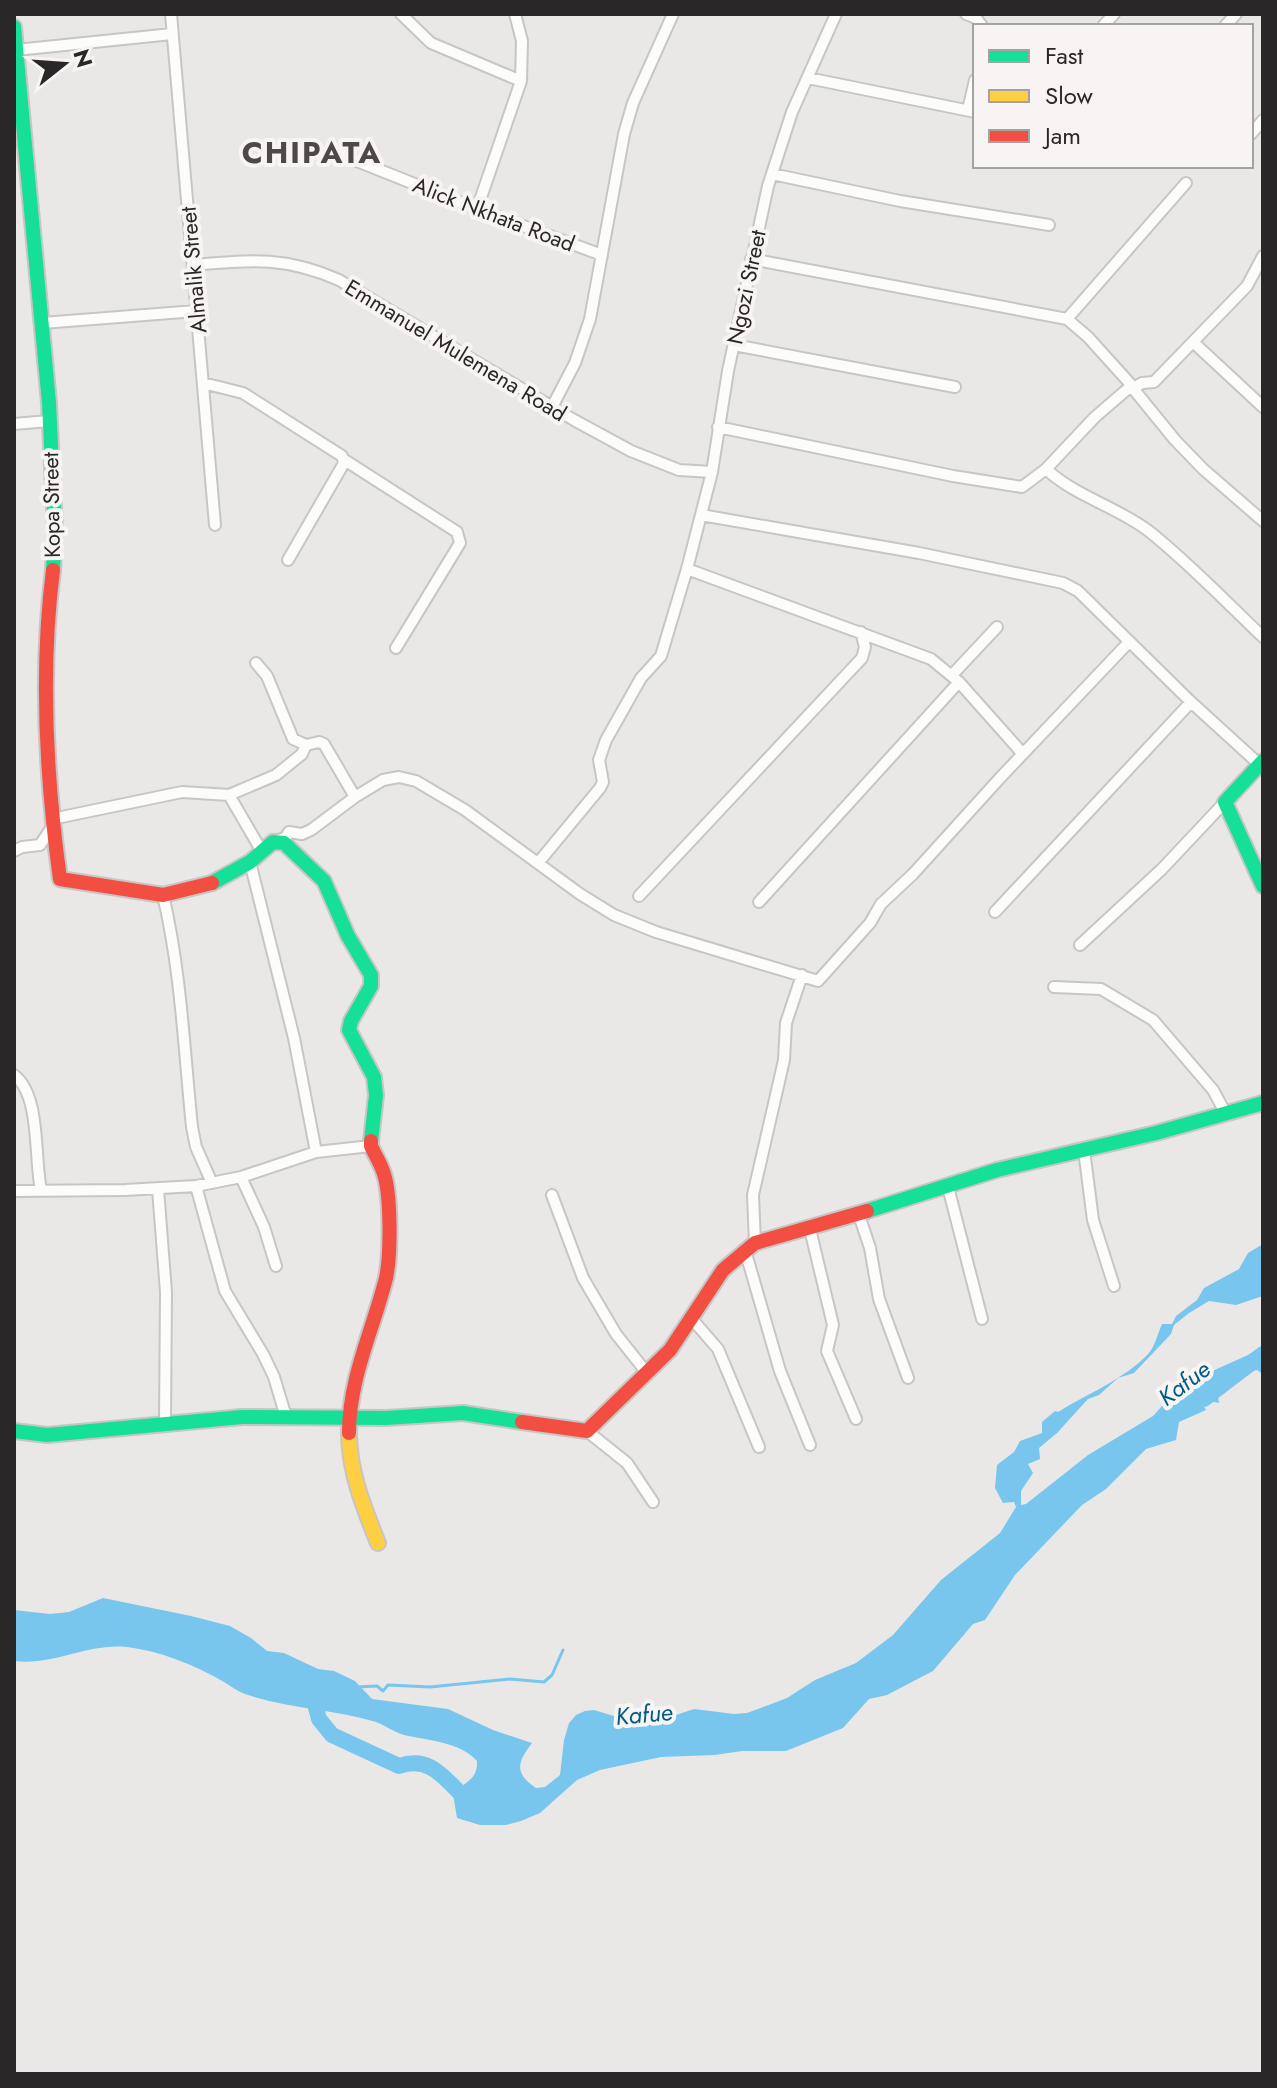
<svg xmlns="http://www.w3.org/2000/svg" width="1277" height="2088" viewBox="0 0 1277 2088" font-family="Jost,sans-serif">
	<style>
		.water { fill: #78c6ee }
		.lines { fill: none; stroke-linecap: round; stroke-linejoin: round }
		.stream { stroke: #78c6ee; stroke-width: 3 }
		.river { stroke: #78c6ee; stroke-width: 16 }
		.street-casing { stroke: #c7c6c5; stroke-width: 14 }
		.fast-casing { stroke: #c7c6c5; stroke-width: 18 }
		.slow-casing { stroke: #c7c6c5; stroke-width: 18 }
		.jam-casing { stroke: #c7c6c5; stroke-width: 18 }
		.street { stroke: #fcfcfb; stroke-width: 10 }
		.fast { stroke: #16e098; stroke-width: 14 }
		.slow { stroke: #ffcf43; stroke-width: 14 }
		.jam { stroke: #f24e42; stroke-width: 14 }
		.labels { text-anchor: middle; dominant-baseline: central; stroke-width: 8; stroke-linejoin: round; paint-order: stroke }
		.street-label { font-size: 22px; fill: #292727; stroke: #f8f4f3 }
		.water-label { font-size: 24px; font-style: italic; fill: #005d82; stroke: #f8f4f3 }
		.district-label { font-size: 30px; font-weight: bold; letter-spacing: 2px; fill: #4c4948; stroke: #f8f4f3 }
	</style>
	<rect width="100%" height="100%" fill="#e9e8e7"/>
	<path class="water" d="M1263 1244V1296L1236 1305 1209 1301 1189 1313 1174 1325 1171 1334 1134 1373 1118 1378 1099 1395 1088 1399 1057 1433 1039 1448 1040 1459 1028 1464 1033 1473 1021 1491V1505L1026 1504 1088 1455 1153 1416 1181 1385 1248 1355 1263 1345V1374L1257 1370 1231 1375 1217 1391 1219 1403 1209 1401 1204 1407 1206 1410 1179 1422 1176 1440 1146 1449 1106 1489 1082 1505 1015 1575 985 1620 973 1624 933 1671 887 1695 869 1699 843 1728 786 1751H742L715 1755 661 1757 600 1770 577 1780 540 1813 521 1821 506 1825H480L457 1818 453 1794C464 1782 478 1780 477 1761 461 1742 426 1740 404 1735 394 1732 386 1726 376 1722 334 1709 288 1709 245 1694 237 1691 231 1686 224 1682 195 1665 160 1651 127 1647 87 1643 54 1666 14 1661V1610L50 1614 69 1612 103 1598 191 1616 230 1626 251 1638 267 1651 284 1653 318 1669 334 1671 355 1681 372 1699 448 1709 493 1730 532 1743C517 1763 514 1773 536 1788L545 1787 560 1775 564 1740 569 1723 576 1715 585 1711 594 1710 617 1717 640 1710 676 1715 694 1709 734 1714 747 1713 787 1698 815 1680 856 1663 893 1635 941 1580 1000 1533 1016 1507 1014 1502 1003 1503 995 1488 997 1465 1014 1452 1020 1441 1042 1433V1422L1055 1411 1058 1412C1087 1394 1125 1379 1149 1353 1155 1346 1158 1333 1162 1324H1172L1176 1316 1197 1300 1204 1288 1239 1269 1248 1253Z"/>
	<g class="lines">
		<path class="stream" d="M356 1687 377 1686 383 1691 388 1685 430 1687 510 1679 544 1682 552 1675 563 1650"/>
		<path class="river" d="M1204 1399 1263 1354
			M312 1693 319 1719 332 1735 399 1766C430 1755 444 1778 465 1798L472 1799"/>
		<g class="street-casing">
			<path id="street" d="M171 14 215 525
				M401 14 431 43 521 81
				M966 14 976 18 982 26
				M1103 26 1114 14
				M1225 26 1236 14
				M16 50 172 34
				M808 78 975 112
				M968 110 975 80
				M1251 134 1263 120
				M342 155 477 209 602 255
				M772 174 900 201 1049 225
				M477 209 521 81 522 41 515 14
				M751 259 1067 319 1088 337 1134 388
				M193 265C251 260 284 256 339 280L574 420 631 451 679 470 712 472
				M1067 319 1186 183
				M42 323 196 311
				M1193 342 1263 407
				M734 345 955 387
				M203 383 243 393 342 456 344 463 288 560
				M1131 386 1175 440 1203 469 1263 521
				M552 407 575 363 590 319 624 134 633 103 673 14
				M14 424 49 421
				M718 427 953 476 1022 487 1046 469 1095 417 1131 386 1134 388 1142 383 1154 382 1247 286 1263 256
				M343 459 457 532 460 543 396 648
				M1046 469C1076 497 1118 507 1150 532 1190 564 1226 602 1263 637
				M701 515 919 553 1063 583 1078 591 1191 702 1260 765
				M687 569 931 659 959 682 1023 754
				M952 675 997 627
				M306 745 319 742 324 744 355 797
				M229 795 261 850
				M52 819 182 792 229 795 276 775 302 754 306 745 293 739 267 676 256 663
				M275 841 285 838 289 832 302 834 311 830 355 797 383 780 399 777 416 781 465 810 580 894 614 915 656 932 818 981 870 923 881 904 913 874 1000 778 1129 642
				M14 851 22 847 40 845 52 827
				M250 862 294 1038 316 1152
				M538 863 600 788 603 782 599 760 606 740 641 678 661 656 687 569 712 472 728 371 768 186 792 112 836 14
				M163 895C181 971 184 1049 192 1127L196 1147 212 1183
				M639 896 862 658 865 647 861 632
				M759 902 959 682
				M995 912 1191 702
				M1080 945 1162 869 1225 802
				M1054 987 1101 989 1153 1020 1213 1090 1226 1114
				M14 1075C41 1095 34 1158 41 1190
				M1084 1150 1093 1220 1114 1286
				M241 1177 264 1227 276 1266
				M196 1186 225 1291 263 1354 274 1377 286 1417
				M948 1187 982 1319
				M158 1189 166 1292 165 1422
				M14 1191 125 1190 196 1186 241 1177 316 1152 371 1146
				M552 1195 583 1278 616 1334 647 1373
				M859 1215 870 1248 879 1299 908 1378
				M810 1229 833 1325 827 1351 856 1419
				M755 1243 753 1195 784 1060 786 1023 802 975
				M745 1250 780 1371 810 1445
				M692 1319 718 1349 759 1447
				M587 1431 627 1463 653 1502"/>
		</g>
		<g class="fast-casing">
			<path id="fast" d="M14 27 49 403 55 529 53 570
				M1263 761 1225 802 1263 886
				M212 883 250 862 273 842 284 843 324 881 348 936 371 975V986L351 1021 349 1030 374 1077 376 1095 371 1141
				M867 1211 997 1170 1156 1133 1263 1103
				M14 1431 47 1435 242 1417 386 1418 463 1413 522 1422"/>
		</g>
		<g class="slow-casing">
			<path id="slow" d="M349 1433C349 1472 364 1508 378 1543"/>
		</g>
		<g class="jam-casing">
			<path id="jam" d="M53 570C40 672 46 777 60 879L163 895 212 883
				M522 1422 587 1431 670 1350 723 1270 755 1243 867 1211
				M349 1433C349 1378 373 1330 386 1278 391 1255 391 1196 384 1174 381 1164 375 1155 371 1146V1141"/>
		</g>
		<use href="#street" class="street"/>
		<use href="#fast" class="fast"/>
		<use href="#slow" class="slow"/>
		<use href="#jam" class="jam"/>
	</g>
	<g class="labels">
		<g class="street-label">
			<text transform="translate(494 214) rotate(21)">Alick Nkhata Road</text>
			<text transform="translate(193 270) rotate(-95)">Almalik Street</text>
			<text transform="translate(746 287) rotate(-78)">Ngozi Street</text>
			<text transform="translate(456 350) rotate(31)">Emmanuel Mulemena Road</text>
			<text transform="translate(51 505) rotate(-91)">Kopa Street</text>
		</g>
		<g class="water-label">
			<text transform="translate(1184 1383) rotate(-37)">Kafue</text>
			<text transform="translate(644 1714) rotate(-5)">Kafue</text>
		</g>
		<g class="district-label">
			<text x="312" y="152">CHIPATA</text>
		</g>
	</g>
	<rect width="1277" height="2088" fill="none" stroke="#292727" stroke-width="32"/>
	<rect x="973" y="24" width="280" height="144" fill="#f8f4f3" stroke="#a5a2a1" stroke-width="2"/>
	<rect x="989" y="50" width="40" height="12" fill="#16e098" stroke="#a5a2a1" stroke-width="2"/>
	<text x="1045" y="64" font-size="24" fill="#292727">Fast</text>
	<rect x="989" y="90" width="40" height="12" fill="#ffcf43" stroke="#a5a2a1" stroke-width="2"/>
	<text x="1045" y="104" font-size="24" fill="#292727">Slow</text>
	<rect x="989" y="130" width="40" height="12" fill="#f24e42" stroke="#a5a2a1" stroke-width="2"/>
	<text x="1045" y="144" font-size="24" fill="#292727">Jam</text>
	<g transform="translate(64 64) rotate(73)" stroke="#f8f4f3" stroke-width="6" paint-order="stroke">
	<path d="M0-6L14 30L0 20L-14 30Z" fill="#292727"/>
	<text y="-12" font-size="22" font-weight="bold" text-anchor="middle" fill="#292727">N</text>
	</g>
</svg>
